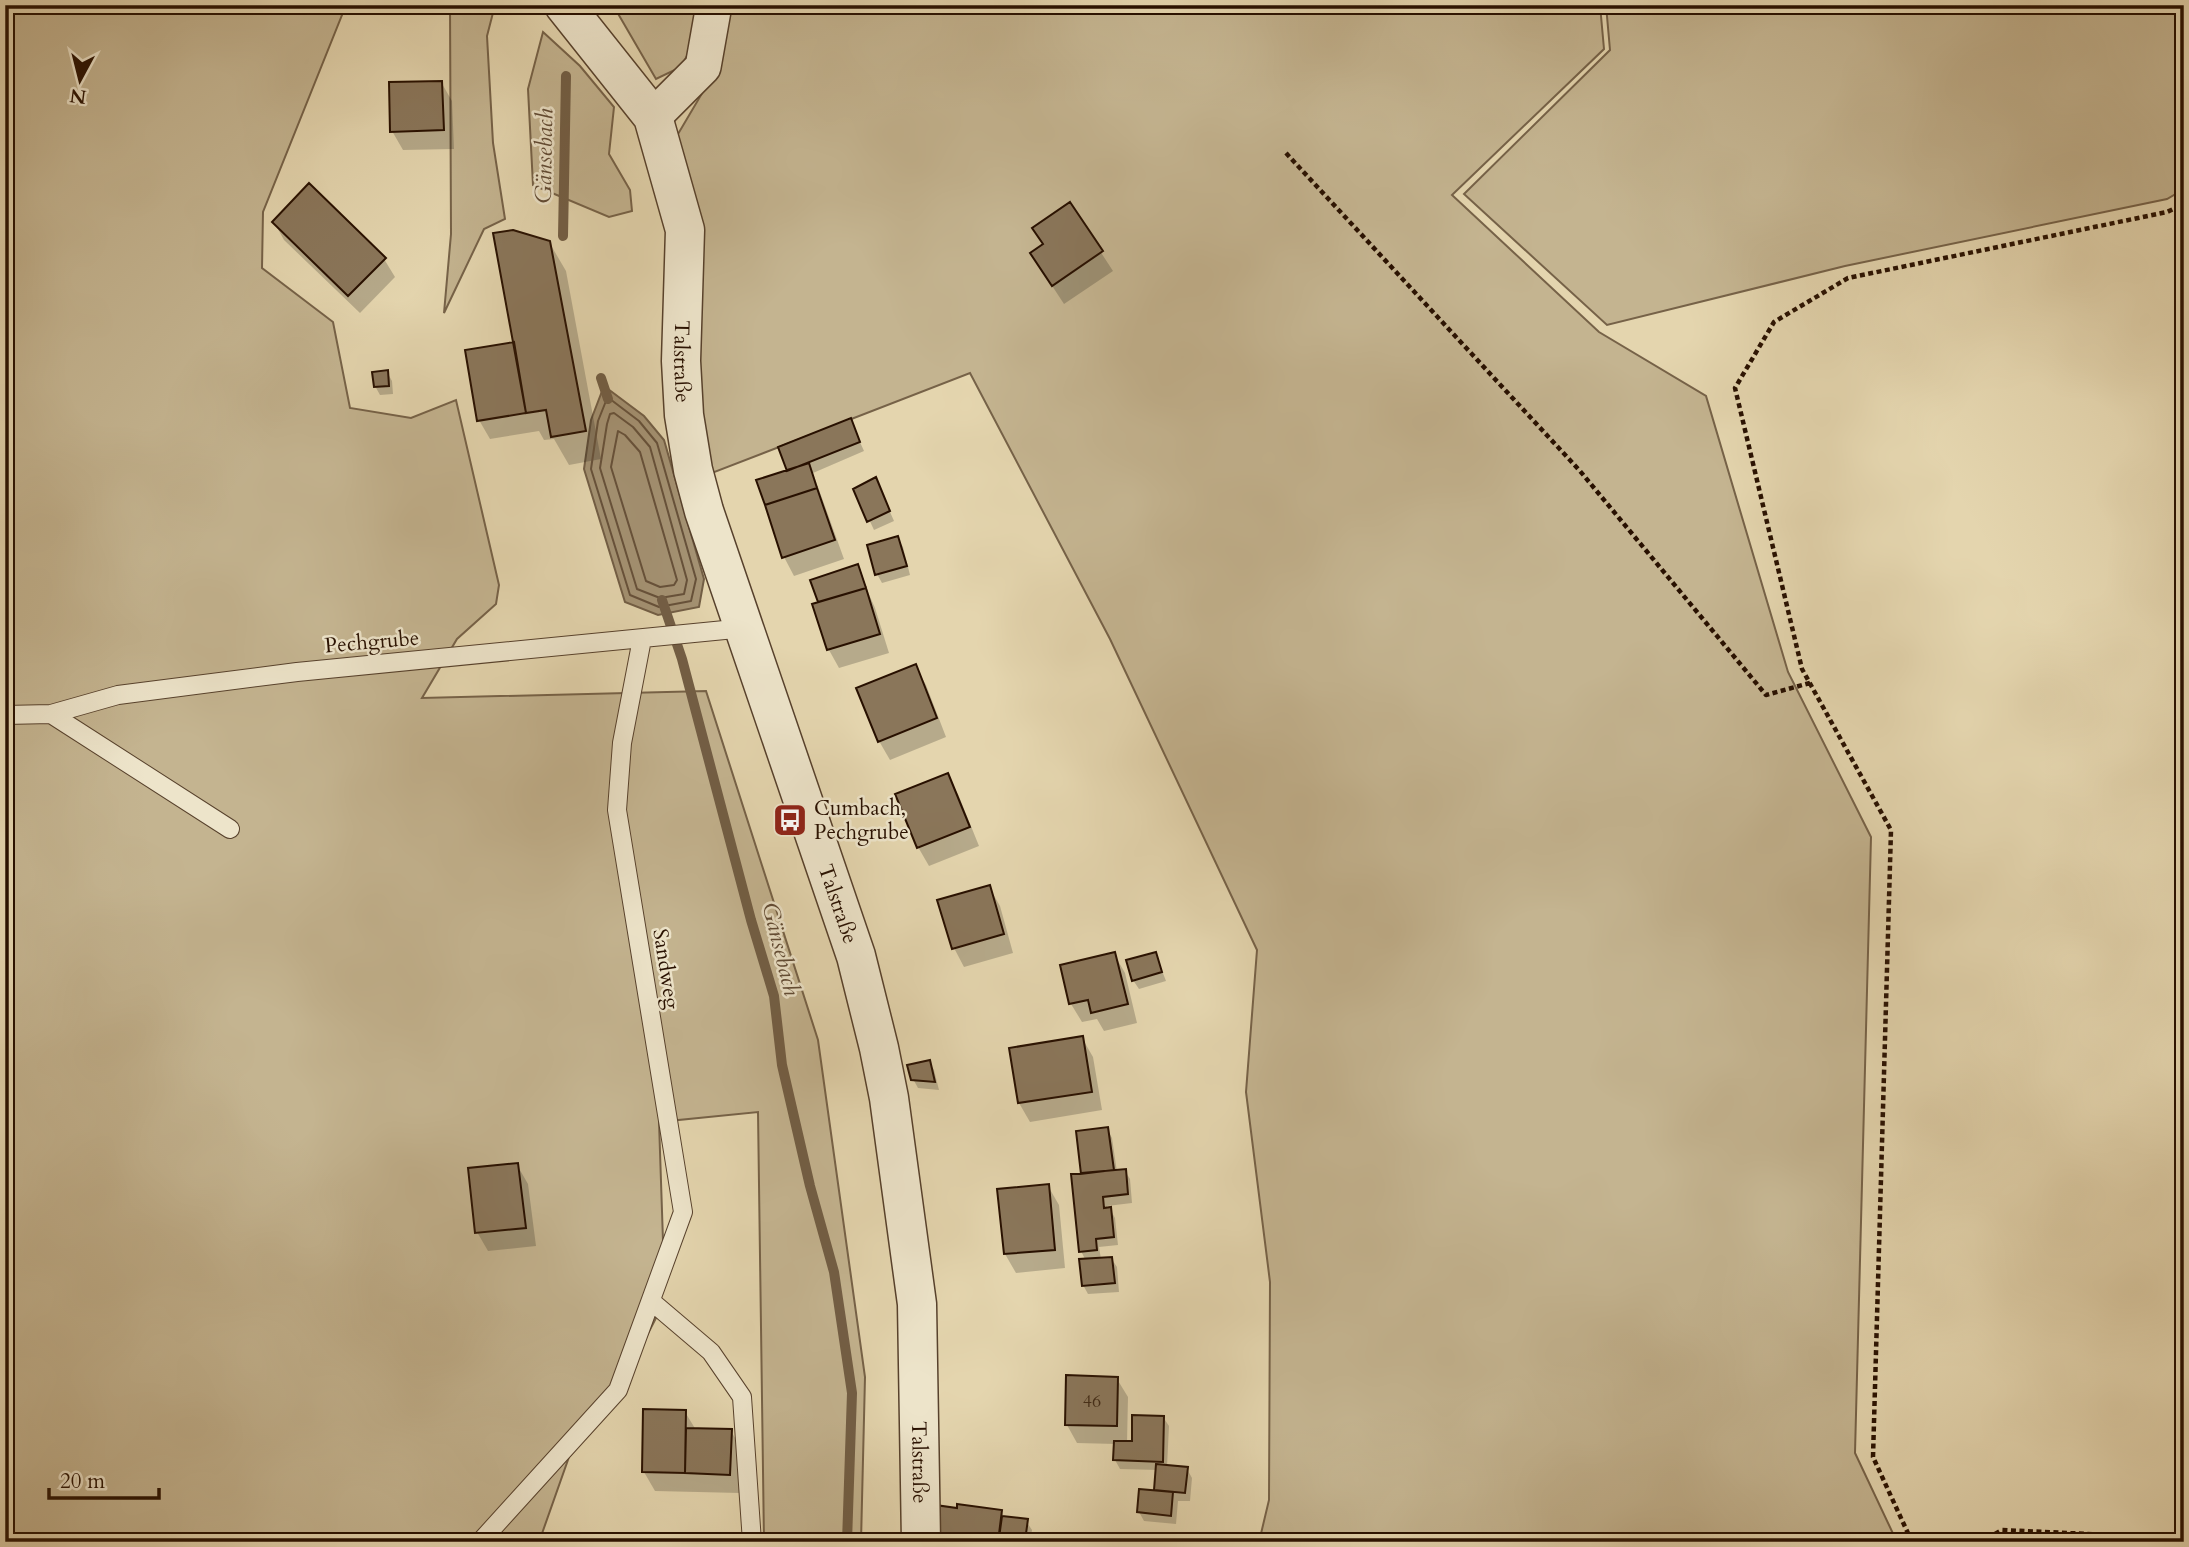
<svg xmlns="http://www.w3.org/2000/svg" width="2189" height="1547" viewBox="0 0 2189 1547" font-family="Cardo,serif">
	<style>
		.green { fill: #c4b490; stroke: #766248; stroke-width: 2 }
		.water { fill: #a49273; stroke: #725e45; stroke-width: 2 }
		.shadow { fill: #0003 }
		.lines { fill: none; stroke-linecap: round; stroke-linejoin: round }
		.shore { stroke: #66513a; stroke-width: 2 }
		.stream { stroke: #725e45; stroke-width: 10 }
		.building { fill: #8a765a; stroke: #281000; stroke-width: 2 }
		.service-casing { stroke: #57412c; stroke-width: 20 }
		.minor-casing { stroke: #57412c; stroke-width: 38 }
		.tertiary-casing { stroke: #57412c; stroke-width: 41 }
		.path { stroke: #281000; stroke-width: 4.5; stroke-dasharray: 5 3.5; stroke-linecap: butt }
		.service { stroke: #ede4ca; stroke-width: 18 }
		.minor { stroke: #ede4ca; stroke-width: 35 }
		.tertiary { stroke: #ede4ca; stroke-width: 38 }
		.labels { text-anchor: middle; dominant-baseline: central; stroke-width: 5; stroke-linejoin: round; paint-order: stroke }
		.number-label { font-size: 18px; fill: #402a16 }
		.street-label { font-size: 21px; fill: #281000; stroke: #ede4ca }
		.poi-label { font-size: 21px; fill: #281000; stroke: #ede4ca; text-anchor: start }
		.water-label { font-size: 23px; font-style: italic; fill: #604a34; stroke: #ede4ca }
	</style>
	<rect width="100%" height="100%" fill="#e4d5ae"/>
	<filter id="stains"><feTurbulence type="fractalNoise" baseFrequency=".00286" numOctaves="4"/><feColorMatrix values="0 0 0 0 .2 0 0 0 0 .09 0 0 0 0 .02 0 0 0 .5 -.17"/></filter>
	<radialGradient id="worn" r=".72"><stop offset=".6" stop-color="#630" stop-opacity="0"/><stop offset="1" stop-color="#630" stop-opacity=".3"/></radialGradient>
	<path class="green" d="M5 5H346L263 212 262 268 333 322 350 408 411 418 456 400 499 585 496 604 457 639 422 698 706 691 818 1040 865 1377 861 1542H764L758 1112 659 1122 663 1241 656 1318 613 1402 569 1457 539 1542H5Z
		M450 5H495L487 36 493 143 505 219 484 229 444 313 451 234Z
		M613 5H704L702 28 681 67 656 79Z
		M727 5H1600L1604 49 1452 195 1599 332 1706 396 1788 672 1871 837 1855 1453 1897 1542H1259L1269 1500 1270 1282 1246 1092 1257 950 1110 639 970 373 712 473 703 423 676 149 678 134 717 68Z
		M1606 5H2184V189L2167 199 1845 266 1607 325 1464 194 1610 50Z
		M543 32 580 66 614 107 609 154 630 190 632 211 609 217 533 185 528 89Z"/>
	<path class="water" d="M604 386 644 416 664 440 704 579 699 607 658 615 625 602 584 469 591 420Z"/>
	<path class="shadow" d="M441 82 452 101 454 149 403 150 392 131Z
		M1070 205 1113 271 1064 304 1043 272 1044 246Z
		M274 222 384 259 395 277 360 313 284 240Z
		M549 242 566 271 601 459 569 465 554 439 544 440 539 431 490 439 479 420 515 344Z
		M387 372 392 381 393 394 380 395 375 386Z
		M850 420 864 451 813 473 844 559 794 576 784 557 789 472Z
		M876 480 894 521 874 530 855 489Z
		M898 538 903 547 910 575 882 583 877 574Z
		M857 567 875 608 889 653 839 668 829 650 815 605 821 604 813 581Z
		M915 666 926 685 946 737 890 760 879 741Z
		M947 775 958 794 979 846 929 866 918 847 897 795Z
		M989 887 1000 906 1013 953 964 967 954 948Z
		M1114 954 1125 973 1137 1023 1104 1031 1097 1019 1082 1022 1071 1004 1062 966Z
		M1156 955 1166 981 1139 989 1133 980Z
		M1082 1038 1093 1057 1102 1110 1030 1122 1019 1103Z
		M929 1062 934 1070 939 1090 918 1088 913 1079Z
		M1107 1129 1112 1138 1117 1172 1125 1171 1130 1179 1132 1203 1107 1206V1209H1110L1115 1218 1118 1245 1099 1247 1101 1259 1111 1258 1117 1267 1119 1292 1088 1294 1083 1285 1086 1261 1081 1251 1083 1175Z
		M517 1165 528 1184 536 1246 488 1251 477 1232Z
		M1048 1186 1059 1205 1065 1268 1016 1273 1005 1254Z
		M1117 1379 1128 1397 1127 1443H1133L1163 1417 1169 1426 1167 1467 1187 1469 1192 1478 1190 1501H1178L1176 1524 1144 1521 1139 1512 1156 1492 1158 1470 1120 1469 1115 1460 1116 1444 1077 1443 1067 1425Z
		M685 1412 696 1430 731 1431 742 1450 740 1493 655 1491 644 1472Z
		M1001 1511 1005 1518 1026 1521 1032 1530 1030 1542H937L934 1535Z"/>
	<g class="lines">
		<path class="shore" d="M610 399 639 421 657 443 696 579 691 601 659 607 630 595 591 469 598 421 606 401Z
			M614 413 633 427 650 447 687 580 684 594 660 598 637 589 600 468 607 424 610 414Z
			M618 431 625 435 640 452 677 580 674 585 660 587 646 581 611 467Z"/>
		<path class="stream" d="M563 236 566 76
			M601 378 608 399
			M662 600 682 659 751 920 774 996 782 1065 810 1186 834 1272 852 1393 847 1542"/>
	</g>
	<path class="building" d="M442 81 444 130 390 132 389 82Z
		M309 183 386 258 348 296 272 222Z
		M1070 202 1103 251 1052 286 1030 253 1043 244 1032 228Z
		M513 230 550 241 586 431 551 437 546 410 526 413 493 233Z
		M514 342 526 413 477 421 465 350Z
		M388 370 389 386 374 387 372 372Z
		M851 418 860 442 787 471 778 447Z
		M809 463 817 488 765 505 756 480Z
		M876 477 890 511 867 522 853 489Z
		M817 488 835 540 782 558 765 505Z
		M898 536 907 566 875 575 867 545Z
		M858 564 866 588 818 602 810 580Z
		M866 588 880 634 827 650 812 604Z
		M916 664 937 718 878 742 856 688Z
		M948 773 970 827 917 848 895 794Z
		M990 885 1004 934 952 949 937 900Z
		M1115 952 1128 1004 1091 1013 1088 1000 1069 1004 1060 965Z
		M1156 952 1162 972 1132 981 1126 960Z
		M1083 1036 1092 1092 1018 1103 1009 1048Z
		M930 1060 935 1082 911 1080 907 1065Z
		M1108 1127 1114 1170 1081 1174 1076 1131Z
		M518 1163 526 1228 475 1233 468 1168Z
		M1126 1169 1128 1194 1103 1197 1104 1208 1111 1207 1114 1237 1096 1239 1097 1250 1079 1252 1071 1174Z
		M1049 1184 1055 1250 1004 1254 997 1189Z
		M1112 1257 1115 1283 1082 1286 1079 1259Z
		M1066 1375 1118 1377 1117 1426 1065 1425Z
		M643 1409 686 1410 685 1473 642 1472Z
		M1132 1415 1164 1416 1163 1462 1113 1460 1114 1441H1132Z
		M686 1428 732 1429 730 1475 685 1473Z
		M1156 1464 1188 1467 1185 1493 1154 1490Z
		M1139 1489 1173 1492 1171 1516 1137 1512Z
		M957 1504 1002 1510 998 1542 932 1536 935 1505 957 1508Z
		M1002 1516 1028 1519 1025 1541 999 1538Z
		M954 1538 986 1542H953Z"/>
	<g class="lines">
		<g class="service-casing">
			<path id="service" d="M51 714 230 829
				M5 715 51 714 118 695 297 672 745 628
				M651 1301 711 1352 742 1397 752 1542
				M480 1542 618 1390 683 1212 617 810 622 743 642 639"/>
		</g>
		<g class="minor-casing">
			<path id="minor" d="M653 117 703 67 714 5"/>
		</g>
		<g class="tertiary-casing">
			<g id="tertiary">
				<path id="s1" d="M564 5 653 117 685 230 681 361 684 415 693 470 704 511 856 956 879 1048 889 1098 917 1304 921 1542"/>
			</g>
		</g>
		<path class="path" d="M1286 153 1580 471 1766 695 1810 683
			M1912 1542 1873 1457 1891 830 1802 669 1735 388 1774 322 1848 278 2167 212 2184 204
			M1980 1542 2002 1530 2155 1537 2178 1542"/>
		<use href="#service" class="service"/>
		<use href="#minor" class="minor"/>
		<use href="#tertiary" class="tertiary"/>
	</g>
	<defs>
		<g id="bus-square" transform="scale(1.75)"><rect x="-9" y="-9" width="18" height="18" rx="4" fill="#8f2418" stroke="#ede4ca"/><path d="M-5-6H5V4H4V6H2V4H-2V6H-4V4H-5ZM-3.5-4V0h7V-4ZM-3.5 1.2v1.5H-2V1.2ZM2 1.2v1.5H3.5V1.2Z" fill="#fff"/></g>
	</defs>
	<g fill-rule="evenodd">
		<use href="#bus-square" x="790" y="820"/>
	</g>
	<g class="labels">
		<g class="number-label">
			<text x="1092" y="1401">46</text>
		</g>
		<g class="street-label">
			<text stroke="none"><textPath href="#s1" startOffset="392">Talstraße</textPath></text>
			<text transform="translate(372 642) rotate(-5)">Pechgrube</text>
			<text stroke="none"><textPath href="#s1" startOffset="959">Talstraße</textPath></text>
			<text transform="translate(666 969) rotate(81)">Sandweg</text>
			<text stroke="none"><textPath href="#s1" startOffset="1526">Talstraße</textPath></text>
		</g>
		<g class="poi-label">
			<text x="814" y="808">Cumbach,<tspan x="814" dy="24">Pechgrube</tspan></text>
		</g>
		<g class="water-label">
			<text transform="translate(544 156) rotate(-89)">Gänsebach</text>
			<text transform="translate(781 949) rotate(76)">Gänsebach</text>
		</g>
	</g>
	<rect width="2189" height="1547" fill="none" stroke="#e4d5ae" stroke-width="28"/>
	<rect x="7" y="7" width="2175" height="1533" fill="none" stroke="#281000" stroke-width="3.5"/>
	<rect x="14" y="14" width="2161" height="1519" fill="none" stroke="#281000" stroke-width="2"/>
	<g transform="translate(80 80) rotate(187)" stroke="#ede4ca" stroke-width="5" paint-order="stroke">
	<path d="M0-5L12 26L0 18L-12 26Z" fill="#281000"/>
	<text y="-10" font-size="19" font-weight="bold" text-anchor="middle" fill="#281000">N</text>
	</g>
	<path d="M49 1488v10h110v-10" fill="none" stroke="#281000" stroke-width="3.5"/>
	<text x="60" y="1488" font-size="21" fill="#281000" stroke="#ede4ca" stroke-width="5" paint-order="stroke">20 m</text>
	<rect width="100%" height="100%" filter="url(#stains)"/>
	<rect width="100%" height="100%" fill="url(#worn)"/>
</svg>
